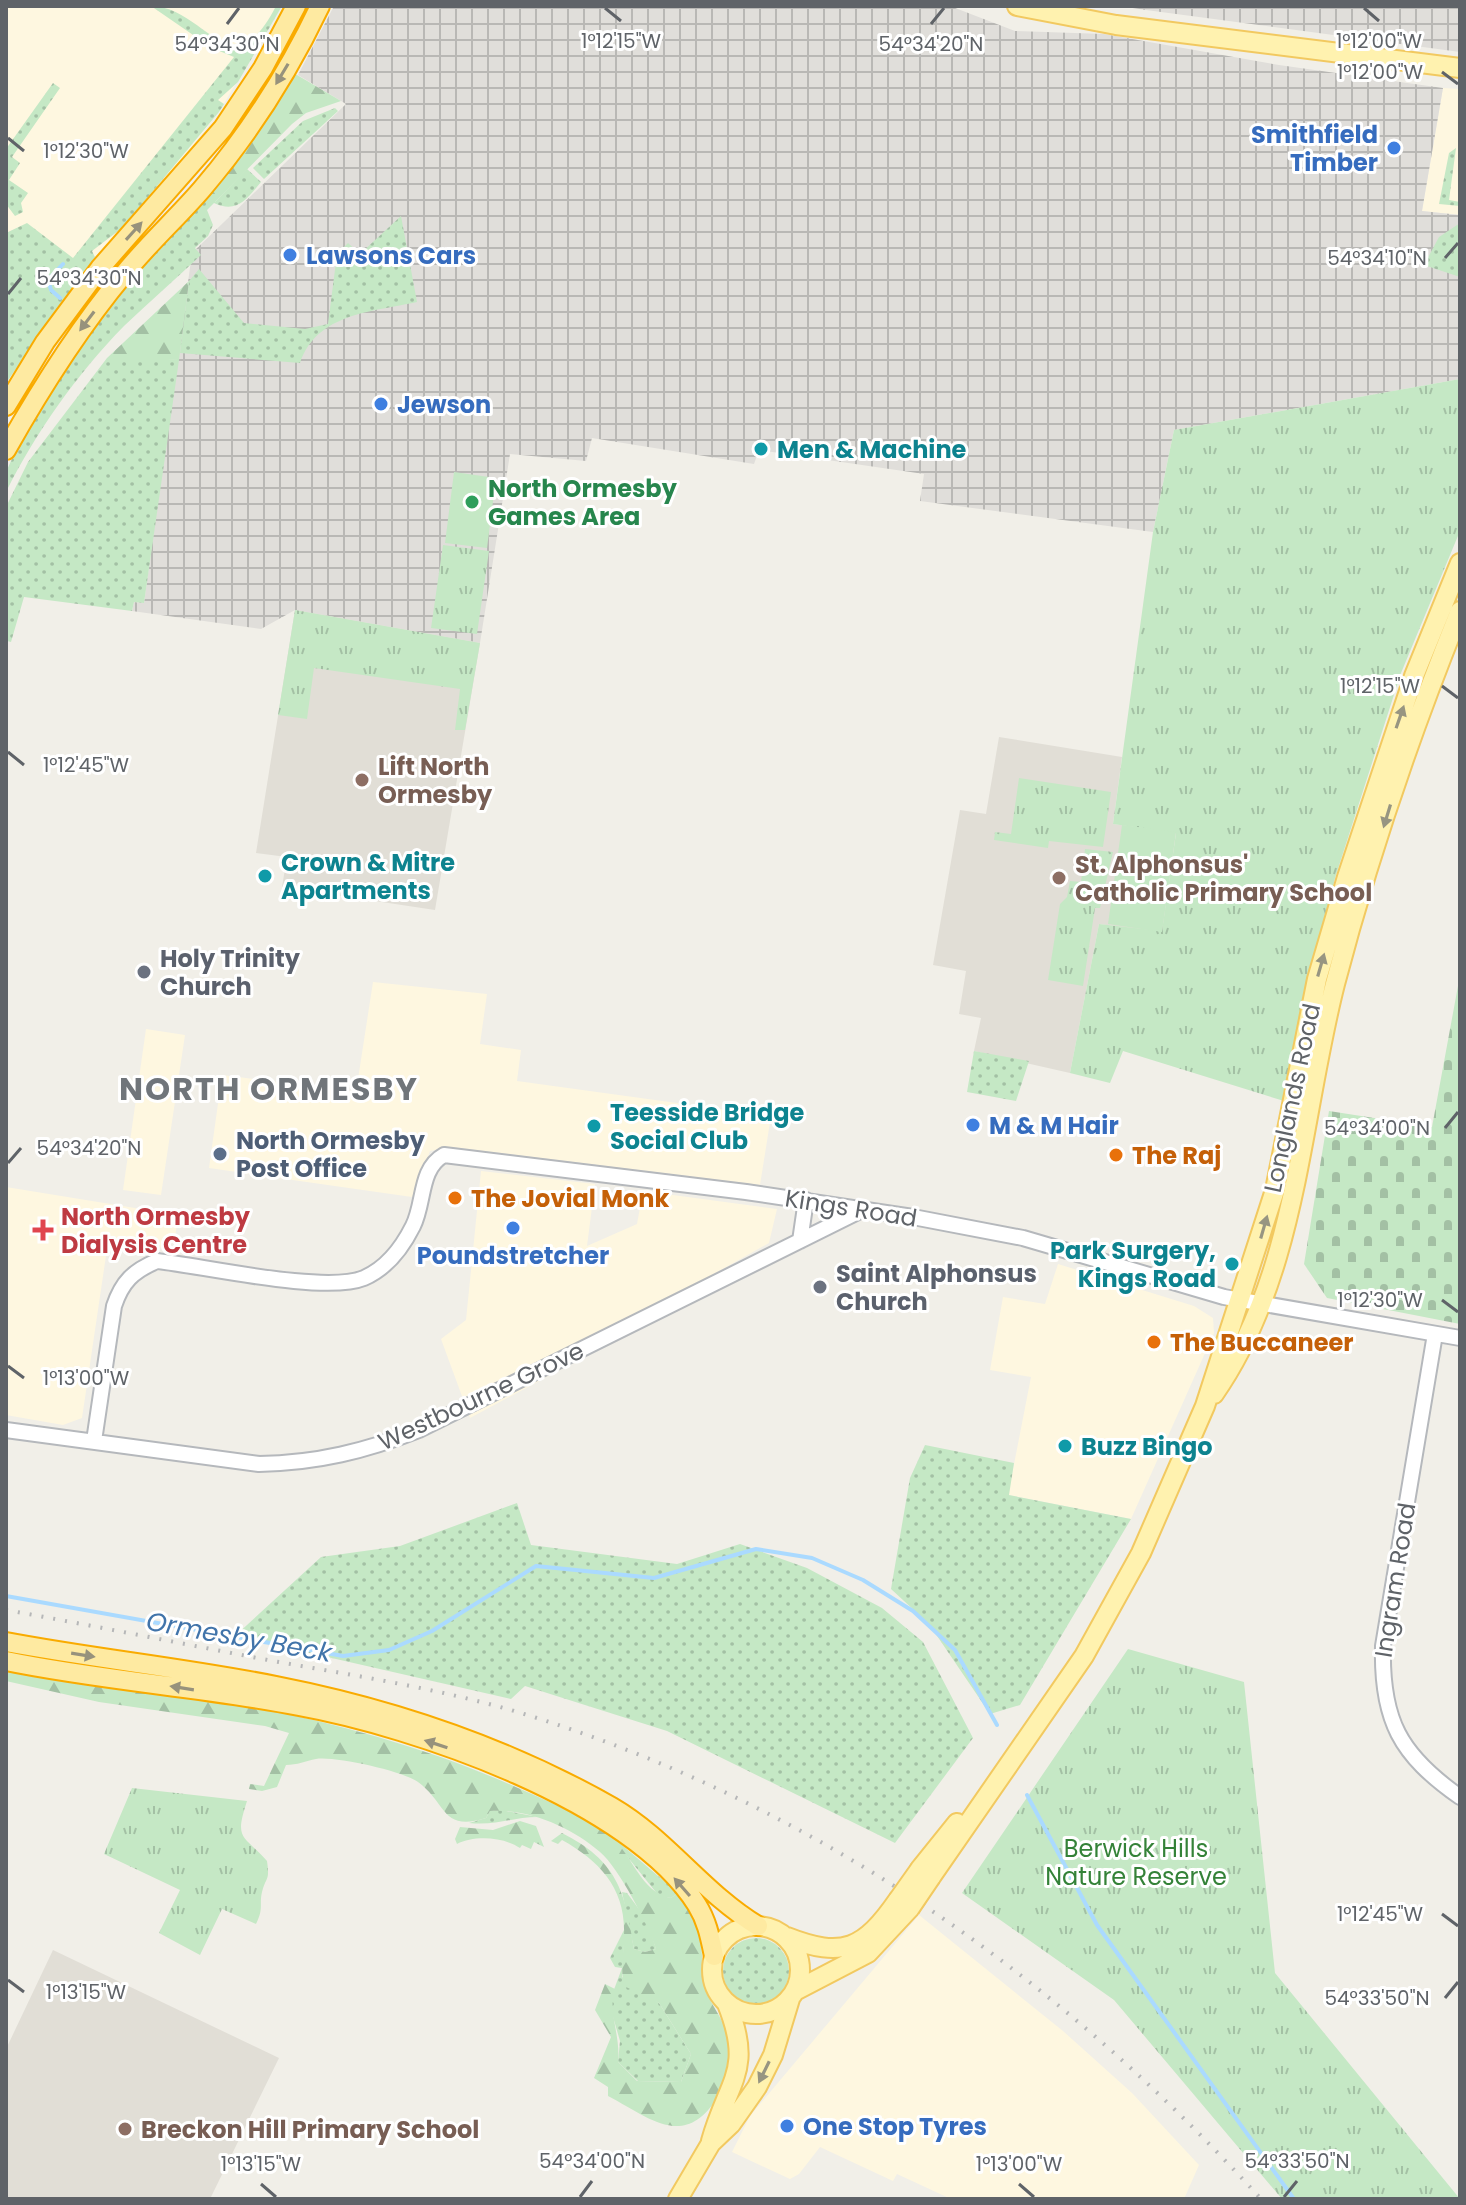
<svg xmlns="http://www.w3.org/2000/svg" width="1466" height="2205" viewBox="0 0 1466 2205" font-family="Poppins,sans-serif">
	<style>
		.commercial { fill: #fef7e0 }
		.industrial { fill: url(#industrial-grid) }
		.education { fill: #e1ded6 }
		.grass { fill: url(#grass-dots) }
		.forest { fill: url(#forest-firs) }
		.cemetery { fill: url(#cemetery-stones) }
		.park { fill: url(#park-tufts) }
		.pitch { fill: #c5e8c5 }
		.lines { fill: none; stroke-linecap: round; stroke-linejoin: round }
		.stream { stroke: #aadaff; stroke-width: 4 }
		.tertiary-casing { stroke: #b5b8bc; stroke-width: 18 }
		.primary-casing { stroke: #f2c960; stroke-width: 22 }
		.trunk-casing { stroke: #f9ab00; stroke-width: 22 }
		.tertiary { stroke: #fff; stroke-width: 14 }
		.primary { stroke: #fff2af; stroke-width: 18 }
		.trunk { stroke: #feeaa1; stroke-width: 18 }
		.rail { stroke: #b6b7b8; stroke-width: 4; stroke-dasharray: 2 10; stroke-linecap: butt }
		.primary-bridge-casing { stroke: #f2c960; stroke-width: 22; stroke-linecap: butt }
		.primary-bridge { stroke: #fff2af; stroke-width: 18 }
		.oneway { fill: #97927c }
		.oneway2 { fill: #979581 }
		.ticks { fill: none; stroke: #5f6368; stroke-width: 3 }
		.shop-dot { fill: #3f7fe0; stroke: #fff; stroke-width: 3 }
		.culture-dot { fill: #0f9aa8; stroke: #fff; stroke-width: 3 }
		.leisure-dot { fill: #2e9e5b; stroke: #fff; stroke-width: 3 }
		.education-dot { fill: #8d6e63; stroke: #fff; stroke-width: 3 }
		.worship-dot { fill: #6b7280; stroke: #fff; stroke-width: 3 }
		.service-dot { fill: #5c6f8a; stroke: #fff; stroke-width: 3 }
		.food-dot { fill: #e8710a; stroke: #fff; stroke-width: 3 }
		.health-dot { fill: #e0444e; stroke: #fff; stroke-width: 3 }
		.labels { text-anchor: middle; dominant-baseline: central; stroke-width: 6; stroke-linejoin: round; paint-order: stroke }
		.shop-label { font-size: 24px; font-weight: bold; fill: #366cbe; stroke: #fff; text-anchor: start }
		.culture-label { font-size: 24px; font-weight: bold; fill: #0d838f; stroke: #fff; text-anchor: start }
		.leisure-label { font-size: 24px; font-weight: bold; fill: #27864d; stroke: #fff; text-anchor: start }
		.education-label { font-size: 24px; font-weight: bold; fill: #785e54; stroke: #fff; text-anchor: start }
		.worship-label { font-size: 24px; font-weight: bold; fill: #5b616d; stroke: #fff; text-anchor: start }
		.street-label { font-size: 24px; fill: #5f6368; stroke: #fff }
		.service-label { font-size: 24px; font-weight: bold; fill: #4e5e75; stroke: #fff; text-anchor: start }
		.food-label { font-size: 24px; font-weight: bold; fill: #c56008; stroke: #fff; text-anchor: start }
		.health-label { font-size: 24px; font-weight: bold; fill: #be3a42; stroke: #fff; text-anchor: start }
		.park-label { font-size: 24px; fill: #348238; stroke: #fff }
		.water-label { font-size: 26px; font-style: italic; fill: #4174aa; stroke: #fff }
		.district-label { font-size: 32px; font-weight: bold; letter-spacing: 2px; fill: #70757a; stroke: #fff }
		.ticks-label { font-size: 20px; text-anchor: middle; fill: #5f6368; stroke: #fff; stroke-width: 6; stroke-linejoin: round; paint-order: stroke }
	</style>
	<defs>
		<pattern id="industrial-grid" width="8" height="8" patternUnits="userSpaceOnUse" patternTransform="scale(2)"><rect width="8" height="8" fill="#e0deda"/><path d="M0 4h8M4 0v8" fill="none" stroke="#b9b8b5"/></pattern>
		<pattern id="grass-dots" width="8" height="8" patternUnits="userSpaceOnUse" patternTransform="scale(2)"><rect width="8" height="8" fill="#c5e8c5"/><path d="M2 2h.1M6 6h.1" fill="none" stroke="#a3c0a4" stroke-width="1.8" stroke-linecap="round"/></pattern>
		<pattern id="forest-firs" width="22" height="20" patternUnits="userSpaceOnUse" patternTransform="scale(2)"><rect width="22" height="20" fill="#c5e8c5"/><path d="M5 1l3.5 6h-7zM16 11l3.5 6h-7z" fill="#a3c0a4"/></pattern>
		<pattern id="cemetery-stones" width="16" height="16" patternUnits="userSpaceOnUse" patternTransform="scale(2)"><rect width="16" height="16" fill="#c5e8c5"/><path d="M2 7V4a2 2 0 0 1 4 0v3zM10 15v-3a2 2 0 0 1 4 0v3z" fill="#a3c0a4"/></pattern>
		<pattern id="park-tufts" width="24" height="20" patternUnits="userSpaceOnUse" patternTransform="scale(2)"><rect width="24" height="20" fill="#c5e8c5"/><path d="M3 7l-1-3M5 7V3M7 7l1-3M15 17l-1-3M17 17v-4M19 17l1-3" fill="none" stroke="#a3c0a4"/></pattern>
	</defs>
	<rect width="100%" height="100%" fill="#f1efe8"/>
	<path class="commercial" d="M6 6H282L219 112 170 174 85 268 27 224 6 233Z
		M1443 88 1460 89V215L1422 211Z
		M373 982 487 994 480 1044 521 1050 517 1081 771 1116 760 1185 450 1147 430 1151 412 1197 209 1168 222 1075 356 1092Z
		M146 1029 185 1035 161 1195 123 1190Z
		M481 1171 595 1184 587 1246 637 1224 643 1191 777 1209 769 1243 644 1313 647 1320 584 1357 470 1418 441 1339 466 1320Z
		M6 1187 178 1215 175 1238 168 1245 147 1252 107 1249 82 1418 63 1425 6 1415Z
		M1058 1264 1194 1306 1213 1318 1214 1333 1131 1519 1008 1495 1031 1377 990 1370 1003 1297 1045 1304Z
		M919 1915 1063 2031 1132 2093 1199 2165 1184 2199H951L897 2174 893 2181 820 2147 799 2174 790 2179 732 2152 750 2116Z"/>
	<path class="industrial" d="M334 6H950L1015 31 1104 34 1279 65 1443 88 1422 211 1460 215V379L1174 430 1153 532 920 501 924 474 759 450 754 464 592 438 586 461 510 454 480 643 295 610 261 629 132 611 134 602 144 603 192 253 346 104 298 75Z
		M1119 6H1460V52L1146 10Z"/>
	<path class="education" d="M295 610 480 643 435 910 282 887 287 857 256 853Z
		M999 737 1122 757 1113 824 1176 832 1162 932 1099 924 1070 1073 974 1051 981 1018 959 1014 966 971 933 965 960 810 986 814Z
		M53 1950 279 2058 210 2199H6V2049Z"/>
	<path class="grass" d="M151 6C204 6 232 93 276 6H282L238 82 218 100 224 104 219 112 122 228 92 251 95 257 6 383V233L27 223 73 258 234 57 212 48Z
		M53 83 60 88 12 157 20 163 9 180 28 193 21 203 23 212 15 216 6 204V149Z
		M335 108 338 111 264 179 253 168 303 121Z
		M1456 148 1449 200 1460 202V206L1439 204 1449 153Z
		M247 169 261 182C247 199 237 214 214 203L207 210 213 225 208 236 195 248 201 255C176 279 149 302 124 326 77 374 36 432 6 492V472L11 461 84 337 129 279 206 195 215 202Z
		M401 216 417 302C372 312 317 313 300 363L180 353 189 281 199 269 244 323 305 329 328 324 337 254 348 243 360 254Z
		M1460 223V277L1424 265 1439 237Z
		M131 356 179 360 144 603 134 602 132 611 24 597 11 642 7 641 6 507 28 462 107 358Z
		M974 1051 1029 1061 1016 1101 967 1092Z
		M925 1445 1014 1463 1009 1495 1131 1519 1020 1705 990 1714 929 1624 891 1589 910 1478Z
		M517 1503 531 1545 677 1564 740 1544 807 1568 882 1608 923 1642 973 1738 895 1843 667 1731 525 1686 511 1699 235 1636 321 1557 400 1546Z
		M501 1810 538 1817C513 1817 496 1826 469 1823L486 1818 490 1811Z
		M609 1834 678 1893 671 1898 659 1896Z
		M622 1892 627 1893 647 1920 656 1949 645 1952 634 1949Z
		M625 1928 622 1977 659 2003 691 2054 681 2082 638 2081 618 2062 620 2041 609 2003 622 1968 615 1967 610 1958Z
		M723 1971a33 33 0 1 1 66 0a33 33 0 1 1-66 0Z"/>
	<path class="forest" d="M292 72 341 101 306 113 292 124 214 203 206 195Z
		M189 281 179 360 107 358Z
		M6 1662C178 1693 357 1715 518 1788 541 1798 592 1820 610 1835 632 1854 641 1893 671 1898L678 1893C692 1912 701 1930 702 1955 702 1966 701 1974 704 1985 710 2006 729 2025 731 2047 733 2067 728 2081 717 2098 684 2150 650 2118 608 2096V2087L594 2078 611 2037 595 2010 605 1984 615 1989C607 2009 621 2036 618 2062L637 2081 681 2082 691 2054 659 2003 624 1986C620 1970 624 1951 624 1935 626 1889 600 1861 562 1840L558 1844 551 1841 562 1833C617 1861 625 1890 634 1949L645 1952 656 1949C649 1926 619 1868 600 1852 572 1827 527 1808 490 1811L486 1818C441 1832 447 1803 418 1782 402 1771 335 1756 316 1759 306 1761 297 1765 286 1765L277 1787 262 1791 249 1789 250 1784 264 1786 289 1733 265 1726 99 1702 6 1681Z
		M520 1821 536 1826 544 1847 534 1842 531 1849 522 1845 520 1848C504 1837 474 1835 457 1844L455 1839 460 1827 493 1830Z"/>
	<path class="cemetery" d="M1460 975V1324L1327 1298 1304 1264 1329 1111 1432 1127Z"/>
	<path class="park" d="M1460 379V531L1401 673 1335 878 1284 1101 1123 1051 1110 1083 1070 1073 1099 924 1162 931 1176 833 1113 824 1153 532 1174 430Z
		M443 545 489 551 477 634 431 628Z
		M295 610 480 643 465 730H455L460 689 314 668 307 719 278 715Z
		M1019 778 1111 792 1103 847 1049 841 1048 848 994 840 995 832 1011 834Z
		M1085 849 1113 852 1100 908H1095L1083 986 1048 980 1060 904 1067 897 1070 881 1081 882Z
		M1128 1649 1244 1682 1275 1973 1460 2199H1282L1114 2000 962 1893Z
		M132 1788 247 1801C234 1841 243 1834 267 1861 270 1882 266 1876 262 1892 259 1905 264 1908 256 1924L222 1909 200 1955 159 1933 180 1890 104 1854Z"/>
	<path class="pitch" d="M454 472 496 478 487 548 445 543Z
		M1122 825 1176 832 1162 932 1108 924Z"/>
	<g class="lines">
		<path class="stream" d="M60 298 51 290 48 280 63 264
			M6 1596 343 1656 389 1650 432 1631 536 1566 654 1578 756 1549 812 1558 863 1580 913 1611 955 1650 997 1725
			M1027 1795 1097 1925 1294 2199"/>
		<g class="tertiary-casing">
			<path id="tertiary" d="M800 1241 806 1200
				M1435 1334 1383 1646C1381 1720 1400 1755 1460 1797
				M6 1430 259 1464C317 1463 366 1451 419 1430L862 1210
				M94 1441 114 1306C122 1282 133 1271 157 1261 203 1266 325 1294 364 1278 387 1268 402 1248 413 1226 425 1202 419 1169 444 1155L746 1192 913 1217 1023 1238 1224 1297 1460 1338"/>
		</g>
		<g class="primary-casing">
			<path id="primary" d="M1017 6 1116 25 1460 68
				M1214 1394C1297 1275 1300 1121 1335 984 1368 858 1411 732 1460 611
				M920 1869 957 1823
				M931 1877 1084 1656 1141 1553 1205 1406 1275 1190 1317 979 1347 877 1414 676 1460 563
				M712 1970a44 44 0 1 1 88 0a44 44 0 1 1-88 0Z
				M787 1937C843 1959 864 1949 898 1900
				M797 1990 868 1953 910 1908
				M711 2141C728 2080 754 2071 727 2004
				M678 2199 711 2143 731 2124 757 2087 773 2055 790 1999"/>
		</g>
		<g class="trunk-casing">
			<path id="trunk" d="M6 406 45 342 100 268 223 128 263 68 296 6
				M6 450C41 388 78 329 124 274 148 244 177 218 202 189 249 134 289 71 320 6
				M6 1642C96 1659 187 1668 276 1686 393 1709 508 1748 612 1807 667 1839 703 1893 758 1926
				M6 1661C103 1681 202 1687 299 1706 415 1727 632 1801 697 1905 707 1921 710 1937 714 1956"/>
		</g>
		<use href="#tertiary" class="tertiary"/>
		<use href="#primary" class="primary"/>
		<use href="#trunk" class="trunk"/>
		<path class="rail" d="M6 1610C95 1626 184 1644 273 1661 352 1675 434 1688 511 1710 806 1798 1056 1973 1261 2199"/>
		<g class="primary-bridge-casing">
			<path id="primary-bridge" d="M898 1900 920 1869
				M910 1908 931 1877"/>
		</g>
		<use href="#primary-bridge" class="primary-bridge"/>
	</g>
	<defs><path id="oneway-solid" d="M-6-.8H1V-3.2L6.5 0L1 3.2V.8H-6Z" transform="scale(2)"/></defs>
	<g class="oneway">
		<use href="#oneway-solid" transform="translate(282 74) rotate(121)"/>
		<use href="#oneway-solid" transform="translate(134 231) rotate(-48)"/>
		<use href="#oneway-solid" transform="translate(87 321) rotate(127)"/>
		<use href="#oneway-solid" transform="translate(83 1655) rotate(9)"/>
		<use href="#oneway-solid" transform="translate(182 1688) rotate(-171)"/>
		<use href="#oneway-solid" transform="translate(436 1744) rotate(-162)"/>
		<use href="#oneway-solid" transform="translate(682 1887) rotate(-131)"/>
	</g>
	<g class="oneway2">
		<use href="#oneway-solid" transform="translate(1400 717) rotate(-71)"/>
		<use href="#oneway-solid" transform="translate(1387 816) rotate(107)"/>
		<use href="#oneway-solid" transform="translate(1321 965) rotate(-74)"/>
		<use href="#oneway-solid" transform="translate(1264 1227) rotate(-74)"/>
		<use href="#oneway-solid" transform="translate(764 2072) rotate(116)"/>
	</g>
	<path class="ticks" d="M605 8 621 21M1364 8 1379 21M227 24 239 8M931 24 944 8M1442 72 1458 84M8 138 24 151M1445 258 1458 243M8 294 21 278M1442 686 1458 698M8 752 24 765M1445 1128 1458 1112M8 1163 21 1148M1442 1300 1458 1312M8 1366 24 1378M1442 1914 1458 1926M8 1980 24 1992M1445 1998 1458 1982M261 2184 276 2197M1019 2184 1034 2197M580 2197 592 2181M1284 2197 1297 2181"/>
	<g class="shop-dot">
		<circle cx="1394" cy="148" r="8"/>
		<circle cx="290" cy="255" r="8"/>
		<circle cx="381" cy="404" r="8"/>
		<circle cx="973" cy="1125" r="8"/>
		<circle cx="513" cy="1228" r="8"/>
		<circle cx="787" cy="2126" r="8"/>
	</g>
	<g class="culture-dot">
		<circle cx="761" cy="449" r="8"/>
		<circle cx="265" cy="876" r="8"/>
		<circle cx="594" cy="1126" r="8"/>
		<circle cx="1232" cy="1264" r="8"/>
		<circle cx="1065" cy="1446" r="8"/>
	</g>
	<circle class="leisure-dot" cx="472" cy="502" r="8"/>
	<g class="education-dot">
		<circle cx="362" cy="780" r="8"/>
		<circle cx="1059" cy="878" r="8"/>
		<circle cx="125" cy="2129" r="8"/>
	</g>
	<g class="worship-dot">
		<circle cx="144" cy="972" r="8"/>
		<circle cx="820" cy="1287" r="8"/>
	</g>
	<circle class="service-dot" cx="220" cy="1154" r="8"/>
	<g class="food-dot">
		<circle cx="1116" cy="1155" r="8"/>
		<circle cx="455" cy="1198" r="8"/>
		<circle cx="1154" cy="1342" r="8"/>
	</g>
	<path class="health-dot" d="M39 1218h8v8h8v8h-8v8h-8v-8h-8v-8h8z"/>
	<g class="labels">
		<g class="shop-label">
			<text x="1378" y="134" text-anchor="end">Smithfield<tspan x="1378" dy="28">Timber</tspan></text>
			<text x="306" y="255">Lawsons Cars</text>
			<text x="397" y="404">Jewson</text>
			<text x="989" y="1125">M &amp; M Hair</text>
			<text x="513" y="1255" text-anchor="middle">Poundstretcher</text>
			<text x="803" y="2126">One Stop Tyres</text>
		</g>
		<g class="culture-label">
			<text x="777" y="449">Men &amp; Machine</text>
			<text x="281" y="862">Crown &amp; Mitre<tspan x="281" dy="28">Apartments</tspan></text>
			<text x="610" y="1112">Teesside Bridge<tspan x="610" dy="28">Social Club</tspan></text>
			<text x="1216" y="1250" text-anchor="end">Park Surgery,<tspan x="1216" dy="28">Kings Road</tspan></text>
			<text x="1081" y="1446">Buzz Bingo</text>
		</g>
		<g class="leisure-label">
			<text x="488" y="488">North Ormesby<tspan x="488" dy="28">Games Area</tspan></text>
		</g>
		<g class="education-label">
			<text x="378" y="766">Lift North<tspan x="378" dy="28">Ormesby</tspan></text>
			<text x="1075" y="864">St. Alphonsus'<tspan x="1075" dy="28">Catholic Primary School</tspan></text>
			<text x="141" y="2129">Breckon Hill Primary School</text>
		</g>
		<g class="worship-label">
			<text x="160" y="958">Holy Trinity<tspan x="160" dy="28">Church</tspan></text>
			<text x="836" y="1273">Saint Alphonsus<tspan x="836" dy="28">Church</tspan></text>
		</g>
		<g class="street-label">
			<text transform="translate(1292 1098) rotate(-78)">Longlands Road</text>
			<text transform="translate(851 1208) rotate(9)">Kings Road</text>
			<text transform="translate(481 1396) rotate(-25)">Westbourne Grove</text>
			<text transform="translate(1395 1580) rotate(-81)">Ingram Road</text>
		</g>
		<g class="service-label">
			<text x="236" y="1140">North Ormesby<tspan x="236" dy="28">Post Office</tspan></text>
		</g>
		<g class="food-label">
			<text x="1132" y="1155">The Raj</text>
			<text x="471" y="1198">The Jovial Monk</text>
			<text x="1170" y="1342">The Buccaneer</text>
		</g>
		<g class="health-label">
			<text x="61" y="1216">North Ormesby<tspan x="61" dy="28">Dialysis Centre</tspan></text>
		</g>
		<g class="park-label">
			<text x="1136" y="1848">Berwick Hills<tspan x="1136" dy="28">Nature Reserve</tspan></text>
		</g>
		<g class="water-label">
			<text transform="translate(239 1637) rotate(10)">Ormesby Beck</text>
		</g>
		<g class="district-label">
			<text x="269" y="1088">NORTH ORMESBY</text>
		</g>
	</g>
	<g class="ticks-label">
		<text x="621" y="48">1°12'15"W</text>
		<text x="1379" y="48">1°12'00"W</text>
		<text x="227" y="51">54°34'30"N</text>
		<text x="931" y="51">54°34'20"N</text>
		<text x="1380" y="79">1°12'00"W</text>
		<text x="86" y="158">1°12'30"W</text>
		<text x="1377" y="265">54°34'10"N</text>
		<text x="89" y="285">54°34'30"N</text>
		<text x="1380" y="693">1°12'15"W</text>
		<text x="86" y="772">1°12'45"W</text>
		<text x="1377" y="1135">54°34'00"N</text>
		<text x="89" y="1155">54°34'20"N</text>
		<text x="1380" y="1307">1°12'30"W</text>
		<text x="86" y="1385">1°13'00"W</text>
		<text x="1380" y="1921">1°12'45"W</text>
		<text x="86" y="1999">1°13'15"W</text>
		<text x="1377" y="2005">54°33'50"N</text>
		<text x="592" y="2168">54°34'00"N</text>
		<text x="1297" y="2168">54°33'50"N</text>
		<text x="261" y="2171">1°13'15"W</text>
		<text x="1019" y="2171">1°13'00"W</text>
	</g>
	<rect width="1466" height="2205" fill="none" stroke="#5f6368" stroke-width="16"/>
</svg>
